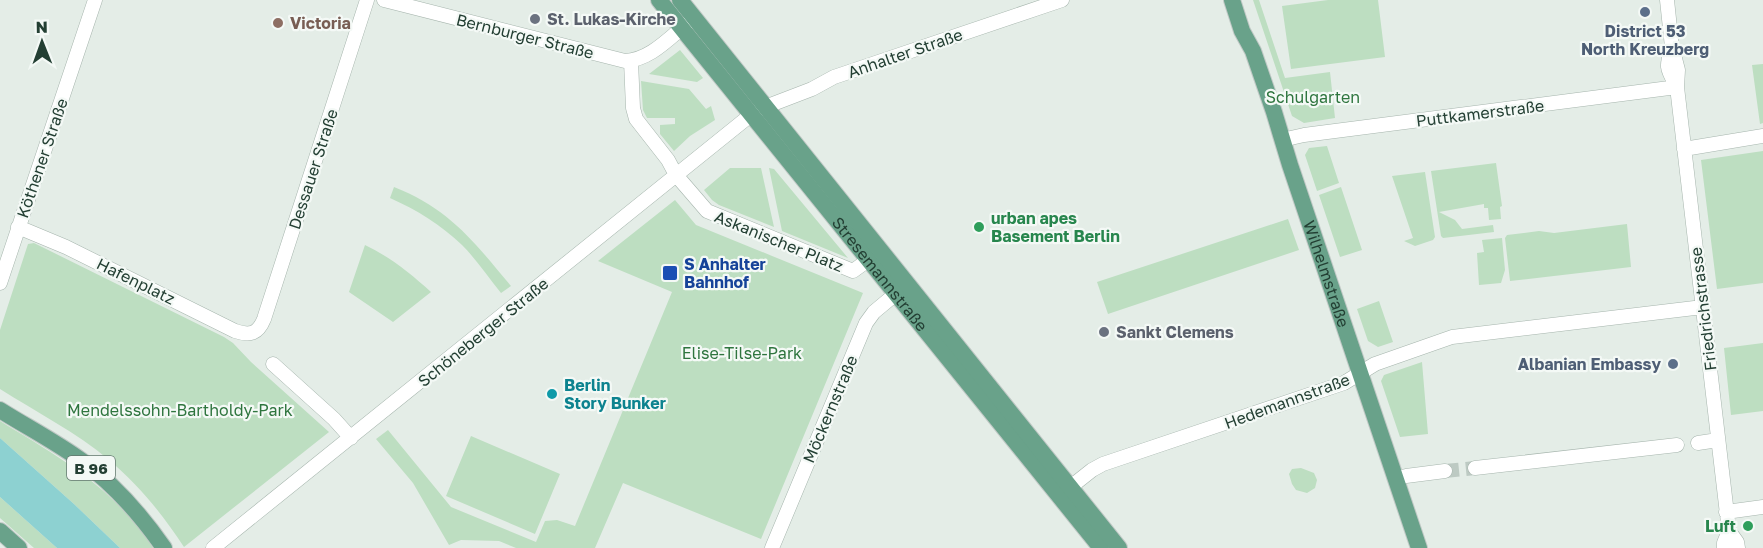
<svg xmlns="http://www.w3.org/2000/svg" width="1763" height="548" viewBox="0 0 1763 548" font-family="'Golos Text',sans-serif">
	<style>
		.green { fill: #bddec1 }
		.water { fill: #8dd1d1 }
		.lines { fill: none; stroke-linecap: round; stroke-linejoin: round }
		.minor-tunnel { stroke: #bdcac3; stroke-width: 14; stroke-dasharray: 14 7; stroke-linecap: butt }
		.minor-casing { stroke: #a6b5ad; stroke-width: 15 }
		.major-casing { stroke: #c1c9c6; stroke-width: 18 }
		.minor { stroke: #fff; stroke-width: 14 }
		.major { stroke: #69a28a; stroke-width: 16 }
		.service-dot { fill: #5c6f8a; stroke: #f4f9f6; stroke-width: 2 }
		.worship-dot { fill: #6b7280; stroke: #f4f9f6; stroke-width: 2 }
		.education-dot { fill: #8d6e63; stroke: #f4f9f6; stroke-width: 2 }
		.leisure-dot { fill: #2e9e5b; stroke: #f4f9f6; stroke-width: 2 }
		.transit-dot { fill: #1a4fb4; stroke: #f4f9f6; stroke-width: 2 }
		.culture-dot { fill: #0f9aa8; stroke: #f4f9f6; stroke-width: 2 }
		.labels { text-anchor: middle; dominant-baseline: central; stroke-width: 4.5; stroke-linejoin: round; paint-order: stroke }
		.shield { fill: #f4f9f6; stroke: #62776e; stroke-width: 1.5 }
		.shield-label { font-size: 15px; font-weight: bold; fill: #233f33 }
		.worship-label { font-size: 16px; font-weight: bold; fill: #5b616d; stroke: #f4f9f6; text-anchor: start }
		.education-label { font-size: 16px; font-weight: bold; fill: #785e54; stroke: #f4f9f6; text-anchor: start }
		.service-label { font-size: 16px; font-weight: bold; fill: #4e5e75; stroke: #f4f9f6 }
		.street-label { font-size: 16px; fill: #233f33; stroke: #f4f9f6 }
		.park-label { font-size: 16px; fill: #2e753e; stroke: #f4f9f6 }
		.leisure-label { font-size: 16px; font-weight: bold; fill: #27864d; stroke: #f4f9f6; text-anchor: start }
		.transit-label { font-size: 16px; font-weight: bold; fill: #164399; stroke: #f4f9f6; text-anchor: start }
		.culture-label { font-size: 16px; font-weight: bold; fill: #0d838f; stroke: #f4f9f6; text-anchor: start }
	</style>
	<rect width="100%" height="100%" fill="#e4ede7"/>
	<path class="green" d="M1253 0H1259L1285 78 1330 72 1335 118 1304 123 1292 116Z
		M1328 0H1378L1385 57 1291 69 1282 6Z
		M680 50 703 78 697 82 649 74Z
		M1763 64V123L1760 124 1752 65Z
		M641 81 689 89 706 109 711 106 715 120 690 136 674 151 660 134V125L675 124V118H647L643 110Z
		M1327 146 1339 183 1317 191 1305 155 1309 148Z
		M1763 151V283L1717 289 1701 160Z
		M1496 163 1502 206 1500 207 1501 219 1489 220 1488 208H1484V204L1439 212 1455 220 1462 229 1493 225 1494 232 1443 238 1441 236 1431 171Z
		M730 168H761L774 227 719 205 712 200 704 190Z
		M769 168 774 169 848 258 782 231Z
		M1425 172 1435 237 1433 240 1415 246 1404 241 1413 238 1392 176Z
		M394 187C450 209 474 242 511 286L501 293C488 277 476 259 462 245 441 225 417 210 390 198Z
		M1341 187 1362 250 1340 257 1319 195Z
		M675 200 696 225 863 293 761 539 623 483 595 548H516L499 541 461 540 449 545 413 483 376 439 388 430 451 507 536 542 545 521 557 520 575 526 672 292 598 261Z
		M1288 219 1299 250 1108 314 1097 282Z
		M1627 224 1631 267 1510 281 1505 238 1507 235 1539 231 1554 233Z
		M1502 238 1505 270 1501 283 1479 285 1477 253 1484 252 1482 240Z
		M34 243 224 337 233 343 251 362 329 432 184 547C163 515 139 485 109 460 76 432 36 412 0 389V330L28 244Z
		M365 245C390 257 410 273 431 292L393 322 349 292Z
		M1379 301 1393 342 1378 347 1368 341 1357 309Z
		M1763 343V411L1731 415 1724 348Z
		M1422 362 1428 434 1400 437 1381 381 1384 375Z
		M0 421C59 457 115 488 153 548H120L74 504 0 438Z
		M471 436 560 474 535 534 446 496Z
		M1301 468 1314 473 1317 480 1315 488 1307 493 1296 490 1292 484 1289 474 1292 469Z
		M0 497 57 548H34L0 518Z"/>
	<path class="water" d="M0 438 74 504 120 548H57L0 497Z"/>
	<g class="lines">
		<path class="minor-tunnel" d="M1445 471 1475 468"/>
		<g class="minor-casing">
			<path id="minor" d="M384 0 625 61C650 60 669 38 688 23
				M1667 0 1672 47 1678 70 1677 87 1729 531 1724 543V548
				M1672 47C1666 66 1666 68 1676 85
				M631 61 633 108 636 119 668 160 676 175 707 211 853 271 875 255
				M1282 140 1304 135 1677 87
				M1684 149 1763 136
				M18 227 66 247 235 331C250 336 258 334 264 319L367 0
				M0 283 95 0
				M273 364 334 419 351 438
				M1698 443 1718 440
				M1475 468 1677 445
				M1396 478 1406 476 1445 471
				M1063 493 1092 470 1103 464 1344 383 1375 364 1452 337 1703 307
				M1726 512 1763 507
				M1729 531 1737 542 1738 548
				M213 548 752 114 765 107 812 89 834 77 1062 0
				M772 548 866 323 874 312 904 287"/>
		</g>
		<g class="major-casing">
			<g id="major">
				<path id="s1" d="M659 0 1101 548"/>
				<path d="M680 0 1119 548"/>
				<path id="s2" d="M1232 0 1242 31 1253 51 1274 112 1290 165 1419 548"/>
				<path d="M0 410C27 427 56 442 82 461 115 485 141 515 164 548"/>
				<path d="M0 531 19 548"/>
			</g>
		</g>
		<use href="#minor" class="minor"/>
		<use href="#major" class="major"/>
	</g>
	<g class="service-dot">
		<circle cx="1645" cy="12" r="6"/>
		<circle cx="1673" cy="364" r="6"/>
	</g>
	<g class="worship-dot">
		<circle cx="535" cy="19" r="6"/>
		<circle cx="1104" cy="332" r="6"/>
	</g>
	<circle class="education-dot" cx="278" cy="23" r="6"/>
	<g class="leisure-dot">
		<circle cx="979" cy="227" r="6"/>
		<circle cx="1748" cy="526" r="6"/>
	</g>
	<rect class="transit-dot" x="662" y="265" width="16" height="16" rx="3"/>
	<circle class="culture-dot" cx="552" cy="394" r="6"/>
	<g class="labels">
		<rect class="shield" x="67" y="456" width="48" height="24" rx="4.5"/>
		<g class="shield-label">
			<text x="91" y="468">B 96</text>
		</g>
		<g class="worship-label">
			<text x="547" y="19">St. Lukas-Kirche</text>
			<text x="1116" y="332">Sankt Clemens</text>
		</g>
		<g class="education-label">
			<text x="290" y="23">Victoria</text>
		</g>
		<g class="service-label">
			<text x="1645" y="31">District 53<tspan x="1645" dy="18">North Kreuzberg</tspan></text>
			<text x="1661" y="364" text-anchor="end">Albanian Embassy</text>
		</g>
		<g class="street-label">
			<text transform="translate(525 36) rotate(14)">Bernburger Straße</text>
			<text transform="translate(905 53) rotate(-19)">Anhalter Straße</text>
			<text transform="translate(1480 113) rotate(-7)">Puttkamerstraße</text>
			<text transform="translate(42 158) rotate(-71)">Köthener Straße</text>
			<text transform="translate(313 169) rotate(-72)">Dessauer Straße</text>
			<text transform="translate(779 241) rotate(22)">Askanischer Platz</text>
			<text stroke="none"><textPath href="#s2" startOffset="290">Wilhelmstraße</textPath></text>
			<text stroke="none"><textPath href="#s1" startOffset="352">Stresemannstraße</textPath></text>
			<text transform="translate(136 281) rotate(26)">Hafenplatz</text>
			<text transform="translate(1703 309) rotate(-97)">Friedrichstrasse</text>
			<text transform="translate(483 332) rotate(-39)">Schöneberger Straße</text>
			<text transform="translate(1287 401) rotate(-20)">Hedemannstraße</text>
			<text transform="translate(830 409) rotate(-67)">Möckernstraße</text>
		</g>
		<g class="park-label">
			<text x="1313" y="97">Schulgarten</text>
			<text x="742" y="353">Elise-Tilse-Park</text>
			<text x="180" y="410">Mendelssohn-Bartholdy-Park</text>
		</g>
		<g class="leisure-label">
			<text x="991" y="218">urban apes<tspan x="991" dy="18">Basement Berlin</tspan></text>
			<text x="1736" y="526" text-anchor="end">Luft</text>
		</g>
		<g class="transit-label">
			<text x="684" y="264">S Anhalter<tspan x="684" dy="18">Bahnhof</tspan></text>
		</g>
		<g class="culture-label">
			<text x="564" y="385">Berlin<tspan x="564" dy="18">Story Bunker</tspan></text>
		</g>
	</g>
	<g transform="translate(42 42) rotate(359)" stroke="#f4f9f6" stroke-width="4.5" paint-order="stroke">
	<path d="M0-4.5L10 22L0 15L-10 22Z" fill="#233f33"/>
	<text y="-9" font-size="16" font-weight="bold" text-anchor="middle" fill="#233f33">N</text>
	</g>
</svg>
